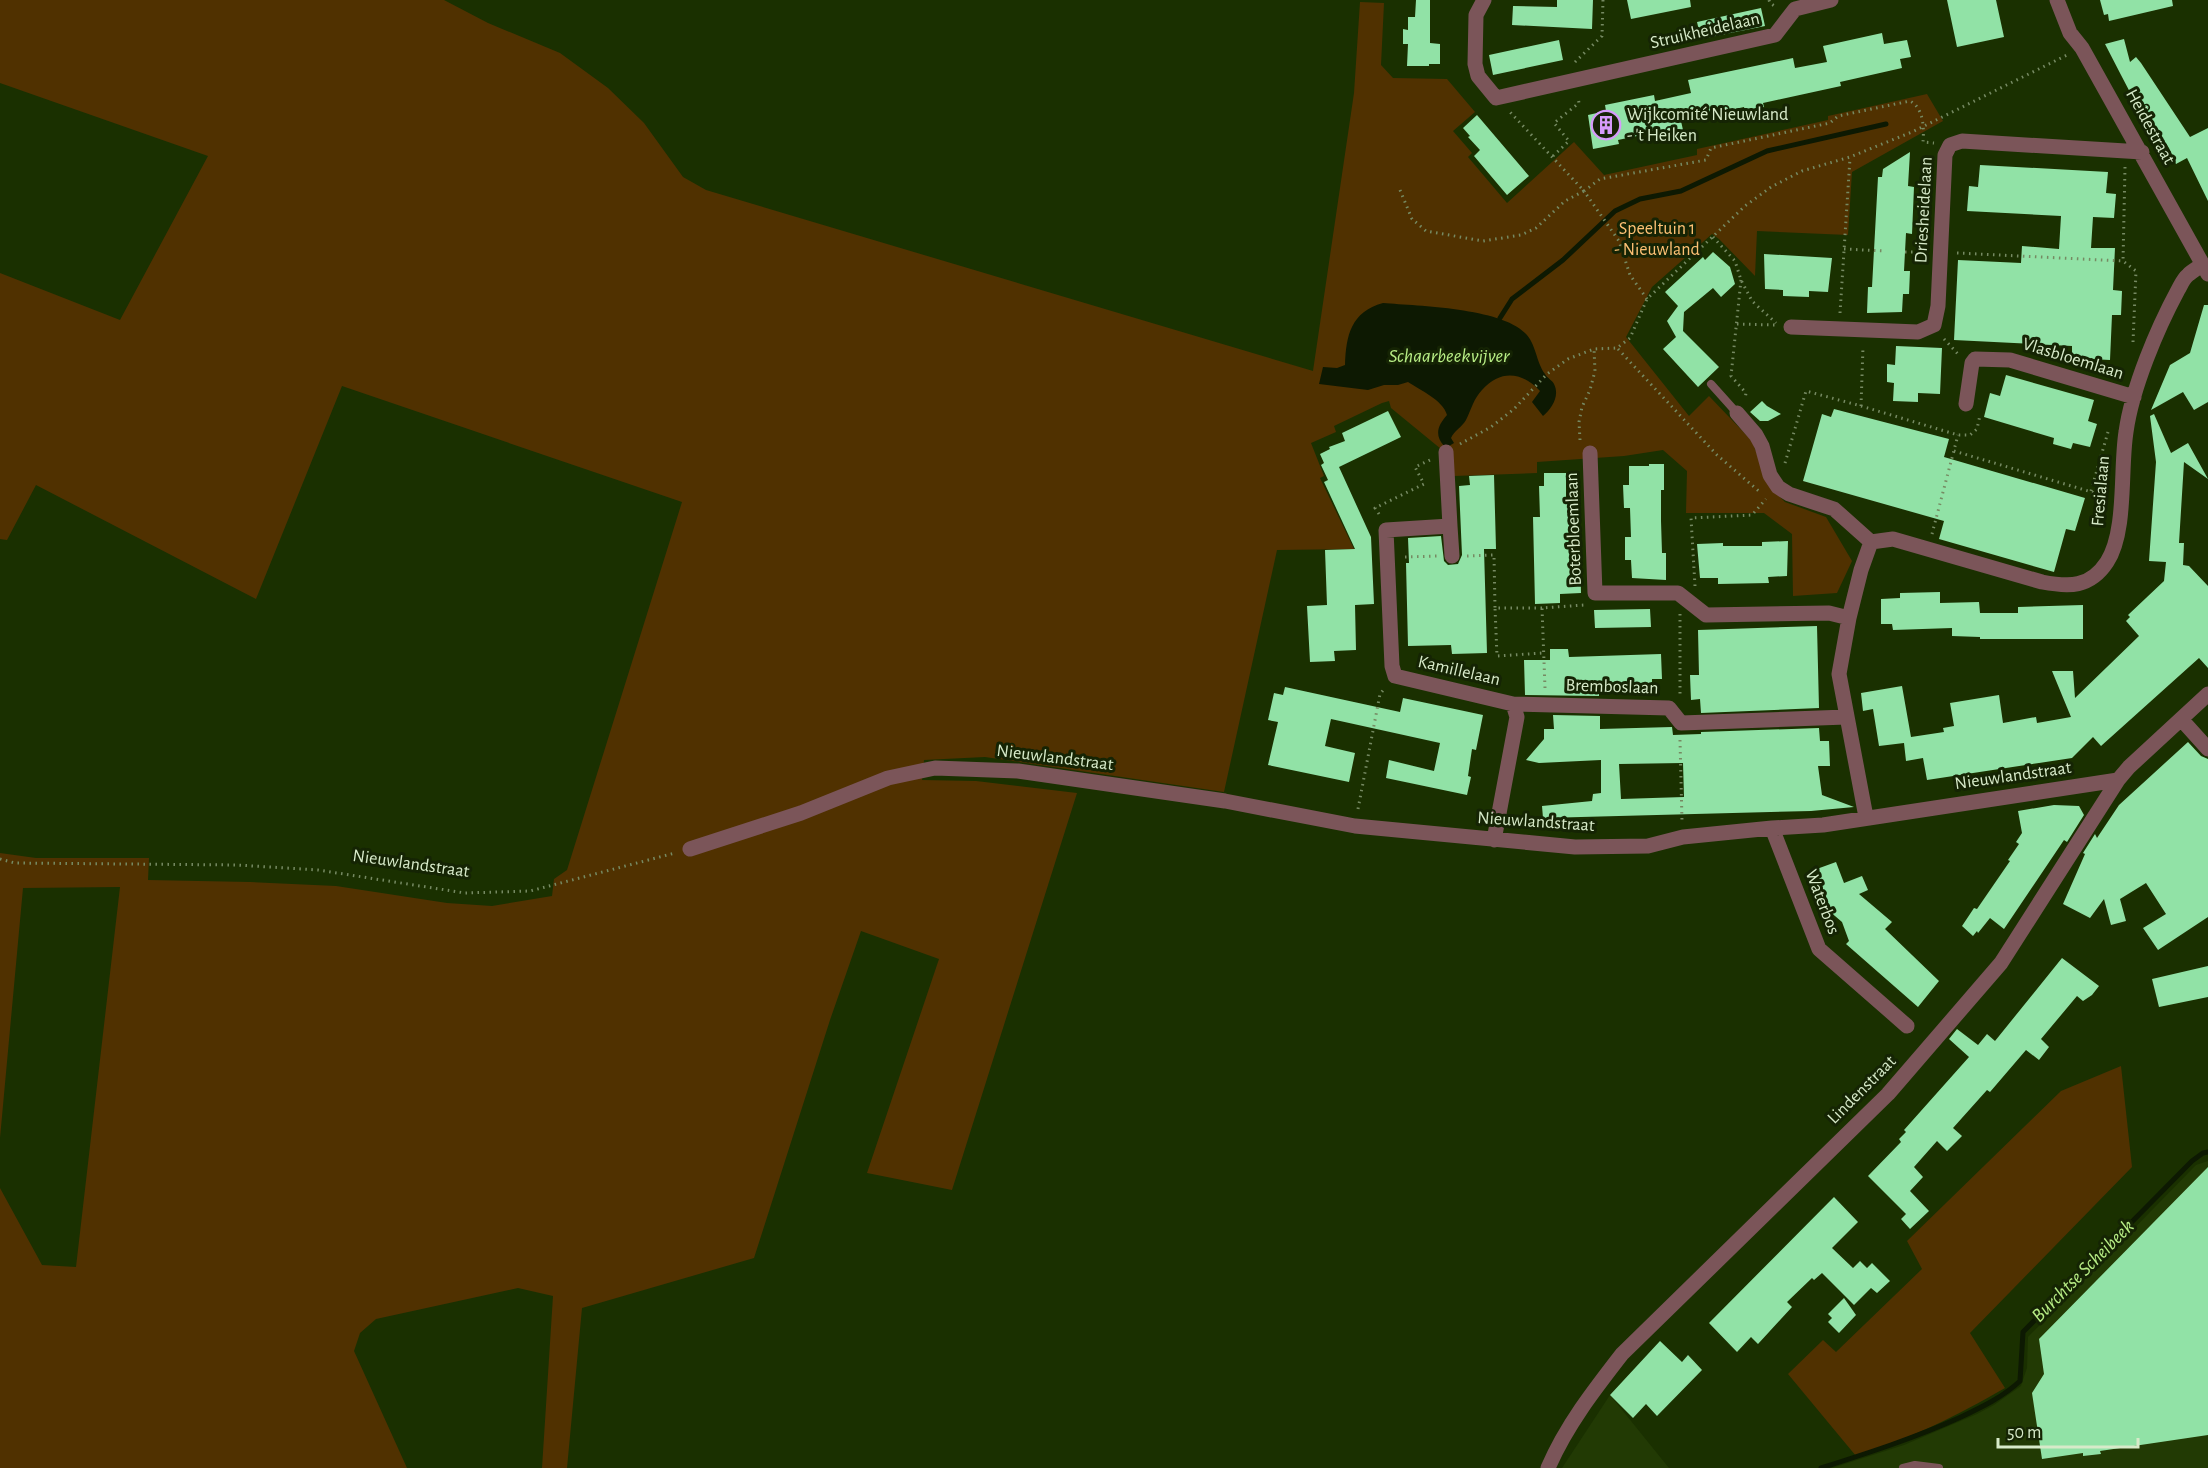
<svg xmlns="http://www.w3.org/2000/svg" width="2208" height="1468" viewBox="0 0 2208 1468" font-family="'Alegreya Sans',sans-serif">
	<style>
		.built { fill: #223a04 }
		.green { fill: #503100 }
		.water { fill: #0d1902 }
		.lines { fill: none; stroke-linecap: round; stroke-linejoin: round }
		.stream { stroke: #0d1902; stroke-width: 5 }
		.building { fill: #91e2a6; fill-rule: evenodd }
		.path { stroke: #768a62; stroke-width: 3; stroke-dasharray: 1.5 4.5; stroke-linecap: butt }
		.service { stroke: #7b5559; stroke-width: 8 }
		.minor { stroke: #7b5559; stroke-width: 15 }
		.labels { text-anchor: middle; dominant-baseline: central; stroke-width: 6; stroke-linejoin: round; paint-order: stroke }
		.street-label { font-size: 18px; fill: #d7eac9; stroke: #152404 }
		.poi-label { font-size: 18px; fill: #d7eac9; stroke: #152404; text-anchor: start }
		.park-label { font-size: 18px; fill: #fdc074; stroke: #152404 }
		.water-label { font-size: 20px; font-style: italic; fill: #b8ee86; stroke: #152404 }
	</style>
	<rect width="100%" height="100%" fill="#1a3000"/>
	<path class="built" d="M2208 1161V1468H1832L1904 1445 1977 1414 1994 1405 2021 1386 2027 1368 2028 1337 2196 1165Z
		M1610 1395 1669 1468H1562Z"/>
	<path class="green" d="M0 0H444L488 23 560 53 608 88 644 123 683 177 706 190 1313 371 1354 93 1360 2 1384 3 1381 65 1393 78 1447 79 1475 112 1453 131 1472 153 1468 157 1507 203 1574 142 1604 175 1697 155V149L1828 120V116L1927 94 1943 121 1852 172 1848 235 1757 231 1755 276 1719 239 1712 234 1652 287 1626 337 1689 416 1709 396 1752 441 1769 486 1785 502 1826 517 1852 561 1837 593 1793 596 1792 534 1764 513H1686L1687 471 1663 450 1624 456 1537 462V473L1454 476 1441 449 1391 408 1389 401 1382 403 1334 426 1336 432 1311 443 1324 476 1320 478 1354 549 1277 550 1224 792 985 757 924 760 922 780 976 781 1077 793 952 1190 867 1173 939 959 861 931 830 1020 754 1258 582 1308 567 1468H542L553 1296 518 1288 376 1319 360 1333 354 1351 407 1468H0V1188L42 1265 76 1267 120 887 23 888 0 1138V853L36 858H149L148 880 250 882 336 886 447 903 492 906 552 896 554 879 567 870 682 502 342 386 256 599 36 485 7 540 0 539V273L120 320 208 156 0 83Z
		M2121 1066 2132 1167 1970 1333 2005 1388C1955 1417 1911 1438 1856 1456L1788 1374 1823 1340 1836 1352 1922 1269 1907 1241 2061 1091Z"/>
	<path class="water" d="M1383 303C1420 306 1500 308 1525 333 1536 343 1536 362 1545 374 1547 378 1552 380 1554 384 1560 396 1552 408 1543 416L1532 402 1540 391C1522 372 1501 369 1482 390 1474 398 1471 410 1466 420 1462 427 1454 431 1451 438L1454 443 1449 446H1444C1434 435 1438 425 1447 415 1443 400 1420 390 1408 382L1398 385H1384L1368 390 1319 384 1323 367 1337 368 1345 365C1346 335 1351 312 1383 303Z"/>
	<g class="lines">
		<path class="stream" d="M1500 318 1512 299 1563 260 1615 211 1640 199 1681 191 1767 151 1886 124
			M1821 1468C1868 1453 1915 1438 1961 1417 1982 1407 2003 1397 2020 1381L2023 1332 2192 1161 2203 1153 2208 1152"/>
	</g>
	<path class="building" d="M1416 0H1430V43L1440 44V64H1429V66H1407L1408 44H1403V29L1408 30V17H1415Z
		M1557 0H1593L1592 29 1512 25 1513 6 1557 7Z
		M1627 0H1690L1691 7 1631 19Z
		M1947 0H1996L2004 37 1957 47Z
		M2100 0H2172L2173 6 2109 21 2108 14 2104 15Z
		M1761 8 1765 26 1701 39 1697 22Z
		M1882 33 1884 44 1907 40 1911 57 1900 59 1902 68 1840 82 1841 86 1763 103 1764 107 1745 111 1744 107 1681 121 1683 130 1657 136 1656 132 1618 140 1619 144 1593 149 1588 115 1606 111 1605 105 1654 95 1655 101 1691 93 1688 80 1793 58 1795 68 1827 62 1823 46Z
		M2124 39 2130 62 2136 57 2141 63 2190 137 2208 128V201L2187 158 2176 164 2169 148 2135 97 2133 98 2121 75 2105 44Z
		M1559 40 1563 60 1493 75 1489 55Z
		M1477 115 1529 176 1507 195 1474 156 1480 150 1468 137 1470 136 1463 128Z
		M1910 152 1908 186 1914 187 1912 234 1906 233 1904 271H1910L1909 294H1903L1902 312 1867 313 1868 287H1872L1878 177H1882L1883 169Z
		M1980 165 2108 172 2106 193 2116 194 2114 218 2093 217 2091 248H2115L2113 290 2122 291 2121 315H2112L2110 360 2072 358V346L1954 340 1958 260 2021 263 2022 246 2059 249 2061 216 1967 211 1969 186 1978 187Z
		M1713 252 1730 267 1735 284 1721 297 1713 288 1684 312 1683 331 1719 367 1698 387 1663 349 1676 337 1667 321 1678 306 1665 292 1703 257 1705 260Z
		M1764 254 1832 258 1828 292 1809 291V297L1783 296V290L1765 289Z
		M2204 305H2208V402L2194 410 2183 392 2151 410 2170 365 2190 353Z
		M1896 346 1942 348 1940 394 1918 393V402L1893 401 1894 383 1887 382V364L1895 365Z
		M2006 375 2094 400 2088 421 2097 424 2090 447 2073 443 2071 449 2053 444 2054 438 1984 417 1990 393 2000 396Z
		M1762 401 1767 406 1781 414 1768 421H1760L1750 412Z
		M1834 409 1949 439 1944 457 2085 498 2075 531 2066 529 2054 572 1939 539 1944 521 1803 481 1822 414 1831 417Z
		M1388 411 1401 437 1339 467 1371 537 1374 604 1355 605 1356 650 1334 651 1335 661 1310 662 1307 606 1327 605 1325 550 1355 549 1324 482 1328 480 1321 465 1324 463 1320 454 1330 449 1329 447 1345 441 1342 433Z
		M2154 414 2171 453 2188 443 2208 479 2184 462 2179 543H2184L2183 565 2189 566 2208 586V668L2199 658 2101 746 2093 737 2072 758 1927 780 1923 758 1906 761 1904 743 1879 746 1873 709 1863 711 1861 693 1902 686 1911 737 1944 732 1943 728 1954 726 1950 703 1999 695 2003 723 2036 717 2037 723 2071 717 2052 671H2073L2075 698 2139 636 2126 621 2130 617 2128 615 2164 581 2166 562 2149 561 2156 462 2150 416Z
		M1649 464H1664V490H1661V521L1662 553H1666V580L1632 578 1631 560H1625V537H1631L1630 508H1624L1623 485H1629V466H1649Z
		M1544 473H1566V499L1577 498 1578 547H1580L1581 593 1560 594V603L1535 604 1533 517H1540L1539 486H1544Z
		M1494 475 1496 549H1484L1487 653 1452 654 1451 645 1408 646 1406 563H1409L1408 538 1441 536 1444 561 1448 565 1458 564 1462 555 1459 486 1470 485 1469 476Z
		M1788 541 1787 576 1768 577 1769 583 1718 584V578H1700L1697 544 1723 543V546H1762V542Z
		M1940 592V603L1979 602 1980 613H2018V607L2083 605V639H1980V637L1952 636V628L1893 630 1892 624H1881V599L1900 598V593Z
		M1650 609 1651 627 1595 628 1594 610Z
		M1817 626 1819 708 1701 713 1700 699 1691 700 1690 675H1699L1698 630Z
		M1550 649H1568L1569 657 1661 654 1662 679H1652V690L1599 692V696L1525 695 1524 660H1550Z
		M1285 687 1400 712 1403 698 1483 715 1476 750 1472 749 1468 776 1471 777 1467 795 1386 778 1389 760 1434 771 1440 743 1331 719 1325 746 1355 753 1349 782 1268 765 1278 722 1268 720 1274 693 1283 695Z
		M1553 715 1600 716V729L1672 727 1673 735 1701 734V732L1819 728 1820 741H1829L1830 766H1818L1822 795 1854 807 1811 811 1543 818 1542 806 1592 801 1593 794 1601 793V760L1539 763 1526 760 1544 739V729H1554ZM1683 763 1684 797 1621 799 1619 764Z
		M2188 742 2201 756 2208 759V917L2158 950 2143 928 2166 914 2146 883 2120 899 2126 921 2111 925 2104 899 2090 918 2063 904 2085 854 2083 853 2095 834 2097 838 2119 805Z
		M2054 805 2079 806 2084 815 2067 842 2064 840 2004 929 1990 918 1978 933 1977 931 1973 936 1962 926 1974 908 1977 909 2010 861 2008 860 2019 844 2016 842 2022 833 2018 811Z
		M1836 862 1844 883 1862 876 1868 890 1859 894 1892 922 1885 929 1939 981 1918 1007 1846 944 1849 941 1842 922 1828 910 1823 911 1810 874 1815 872 1814 870Z
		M2062 958 2099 986 2092 995 2083 1001 2077 996 2041 1039 2049 1047 2039 1060 2026 1050 1990 1092 1987 1090 1953 1128 1962 1136 1947 1151 1937 1141 1914 1167 1923 1177 1910 1191 1929 1211 1910 1229 1901 1219 1906 1214 1868 1176 1901 1142 1899 1139 1906 1132 1904 1130 1969 1057 1949 1039 1957 1029 1978 1045 1987 1034 1995 1041Z
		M2208 966V997L2159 1007 2152 979Z
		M2208 1167V1435L2100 1451 2101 1454 2083 1456V1453L2042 1459 2032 1393 2044 1374 2039 1339Z
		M1834 1197 1858 1222 1832 1248 1853 1268 1860 1261 1867 1268 1872 1263 1890 1281 1877 1293 1871 1288 1854 1305 1822 1273 1814 1280 1812 1278 1787 1302 1792 1307 1758 1344 1751 1337 1737 1352 1709 1323Z
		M1844 1298 1856 1315 1839 1333 1828 1322 1832 1318 1828 1314Z
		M1660 1341 1682 1362 1688 1355 1702 1370 1657 1416 1646 1404 1633 1418 1610 1395Z"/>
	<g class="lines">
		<path class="path" d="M1769 0 1770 3 1776 7
			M1575 62 1602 36 1603 0
			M1553 156 1569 141 1554 123 1579 103 1578 97
			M2125 167 2123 261 2136 271 2133 342
			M1400 190 1412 219 1426 231 1483 241 1521 235 1536 228 1565 201 1584 191 1510 112
			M1713 237 1735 261 1741 280 1752 301 1776 323
			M1844 249 1885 251
			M1905 252H1923
			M1957 253 2123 261
			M1741 280 1731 376 1746 393 1745 399
			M1647 299 1630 275 1619 241 1584 191 1600 179 1706 160 1711 148 1830 123 1838 116 1910 101C1924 108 1924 129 1923 142L1934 143
			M1840 313 1850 158
			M1737 324 1775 325
			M1944 339 1958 354
			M1618 349 1717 455 1761 493
			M1861 406 1958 435H1970L1977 429 1980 415
			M1580 440 1579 422 1582 407 1590 390 1595 371 1594 349
			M1460 444 1491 427 1514 409 1547 374 1568 359 1594 349 1617 348 1630 338 1647 299 1745 206 1771 187 1802 171 1850 157 1912 132 2067 55
			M1954 451 2105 496
			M1785 463 1806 391 1861 406 1863 347
			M2091 491 2108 432
			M1379 514 1375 508 1424 484 1415 467 1430 460
			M1932 534 1958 435
			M1467 556 1494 555 1495 608
			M1405 557 1437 556
			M1695 586 1691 518 1752 515 1766 499
			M1542 608H1495L1497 656 1543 653
			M1680 614V695
			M1545 688 1542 608 1584 605
			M1680 740 1682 821
			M1358 809 1380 694 1385 688
			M0 859 15 863 237 865 318 870 465 893 530 891 675 853"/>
		<path class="service" d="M1711 384 1737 413
			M1903 1468 1915 1465 1939 1468"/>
		<path class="minor" d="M1484 0 1476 15 1475 64 1478 76 1496 98 1775 35 1795 9 1831 0
			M2057 0 2070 33 2082 48 2208 274
			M1791 327 1918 332 1934 325 1938 306 1945 155 1950 145 1962 141 2142 152
			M1966 404 1972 363 1975 359 2010 360 2134 397
			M1737 413 1756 435 1762 446 1770 475 1778 487 1789 494 1834 509 1871 542 1893 539 2042 582C2069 587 2090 588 2107 562 2127 531 2120 469 2126 432 2132 388 2157 329 2178 290 2181 285 2183 279 2188 275 2192 271 2198 268 2203 264
			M1446 452 1450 526 1386 530 1392 666 1395 676 1513 704 1517 717 1494 840
			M1590 453 1595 593H1678L1706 615 1829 613 1849 618
			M1450 526 1452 556
			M1513 704 1669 708 1681 723 1846 717
			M2181 719 2208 749
			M1866 817 1839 674 1849 618 1861 570 1871 542
			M1772 828 1819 949 1907 1026
			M690 849 801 813 888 778 935 768 1018 771 1225 801 1355 826 1575 847 1648 846 1683 837 1772 828 1823 825 2118 780
			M1548 1468C1566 1426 1594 1390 1622 1354L1888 1094 2001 963 2118 780 2129 767 2208 694"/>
	</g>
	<defs>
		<g id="building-ring" transform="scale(1.5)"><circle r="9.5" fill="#152404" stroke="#d59bfa" stroke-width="1.5"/><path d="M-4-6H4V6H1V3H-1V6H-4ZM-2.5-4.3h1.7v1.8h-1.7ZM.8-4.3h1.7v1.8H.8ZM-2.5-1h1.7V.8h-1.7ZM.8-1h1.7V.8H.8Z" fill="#d59bfa"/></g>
	</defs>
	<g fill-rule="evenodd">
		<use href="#building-ring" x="1606" y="125"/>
	</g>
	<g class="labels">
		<g class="street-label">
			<text transform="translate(1705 31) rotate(-13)">Struikheidelaan</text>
			<text transform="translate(2150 127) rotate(61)">Heidestraat</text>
			<text transform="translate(1924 210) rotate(-87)">Driesheidelaan</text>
			<text transform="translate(2073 359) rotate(17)">Vlasbloemlaan</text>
			<text transform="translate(2101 491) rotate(-85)">Fresialaan</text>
			<text transform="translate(1574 529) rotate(-92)">Boterbloemlaan</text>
			<text transform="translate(1459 671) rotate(13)">Kamillelaan</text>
			<text transform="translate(1612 687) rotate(2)">Bremboslaan</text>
			<text transform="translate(1055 758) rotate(7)">Nieuwlandstraat</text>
			<text transform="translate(2013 776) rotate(-8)">Nieuwlandstraat</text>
			<text transform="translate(1536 822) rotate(4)">Nieuwlandstraat</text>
			<text transform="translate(411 864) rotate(8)">Nieuwlandstraat</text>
			<text transform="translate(1822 902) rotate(69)">Waterbos</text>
			<text transform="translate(1862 1090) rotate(-45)">Lindenstraat</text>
		</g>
		<g class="poi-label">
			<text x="1627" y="115">Wijkcomité Nieuwland<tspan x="1627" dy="21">- 't Heiken</tspan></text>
		</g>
		<g class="park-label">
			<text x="1657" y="229">Speeltuin 1<tspan x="1657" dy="21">- Nieuwland</tspan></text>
		</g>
		<g class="water-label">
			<text x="1449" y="356">Schaarbeekvijver</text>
			<text transform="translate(2083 1271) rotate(-45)">Burchtse Scheibeek</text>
		</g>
	</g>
	<path d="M1998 1438v9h140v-9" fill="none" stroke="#d7eac9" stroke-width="3"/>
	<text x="2007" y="1438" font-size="18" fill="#d7eac9" stroke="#152404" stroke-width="4.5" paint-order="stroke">50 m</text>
</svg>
